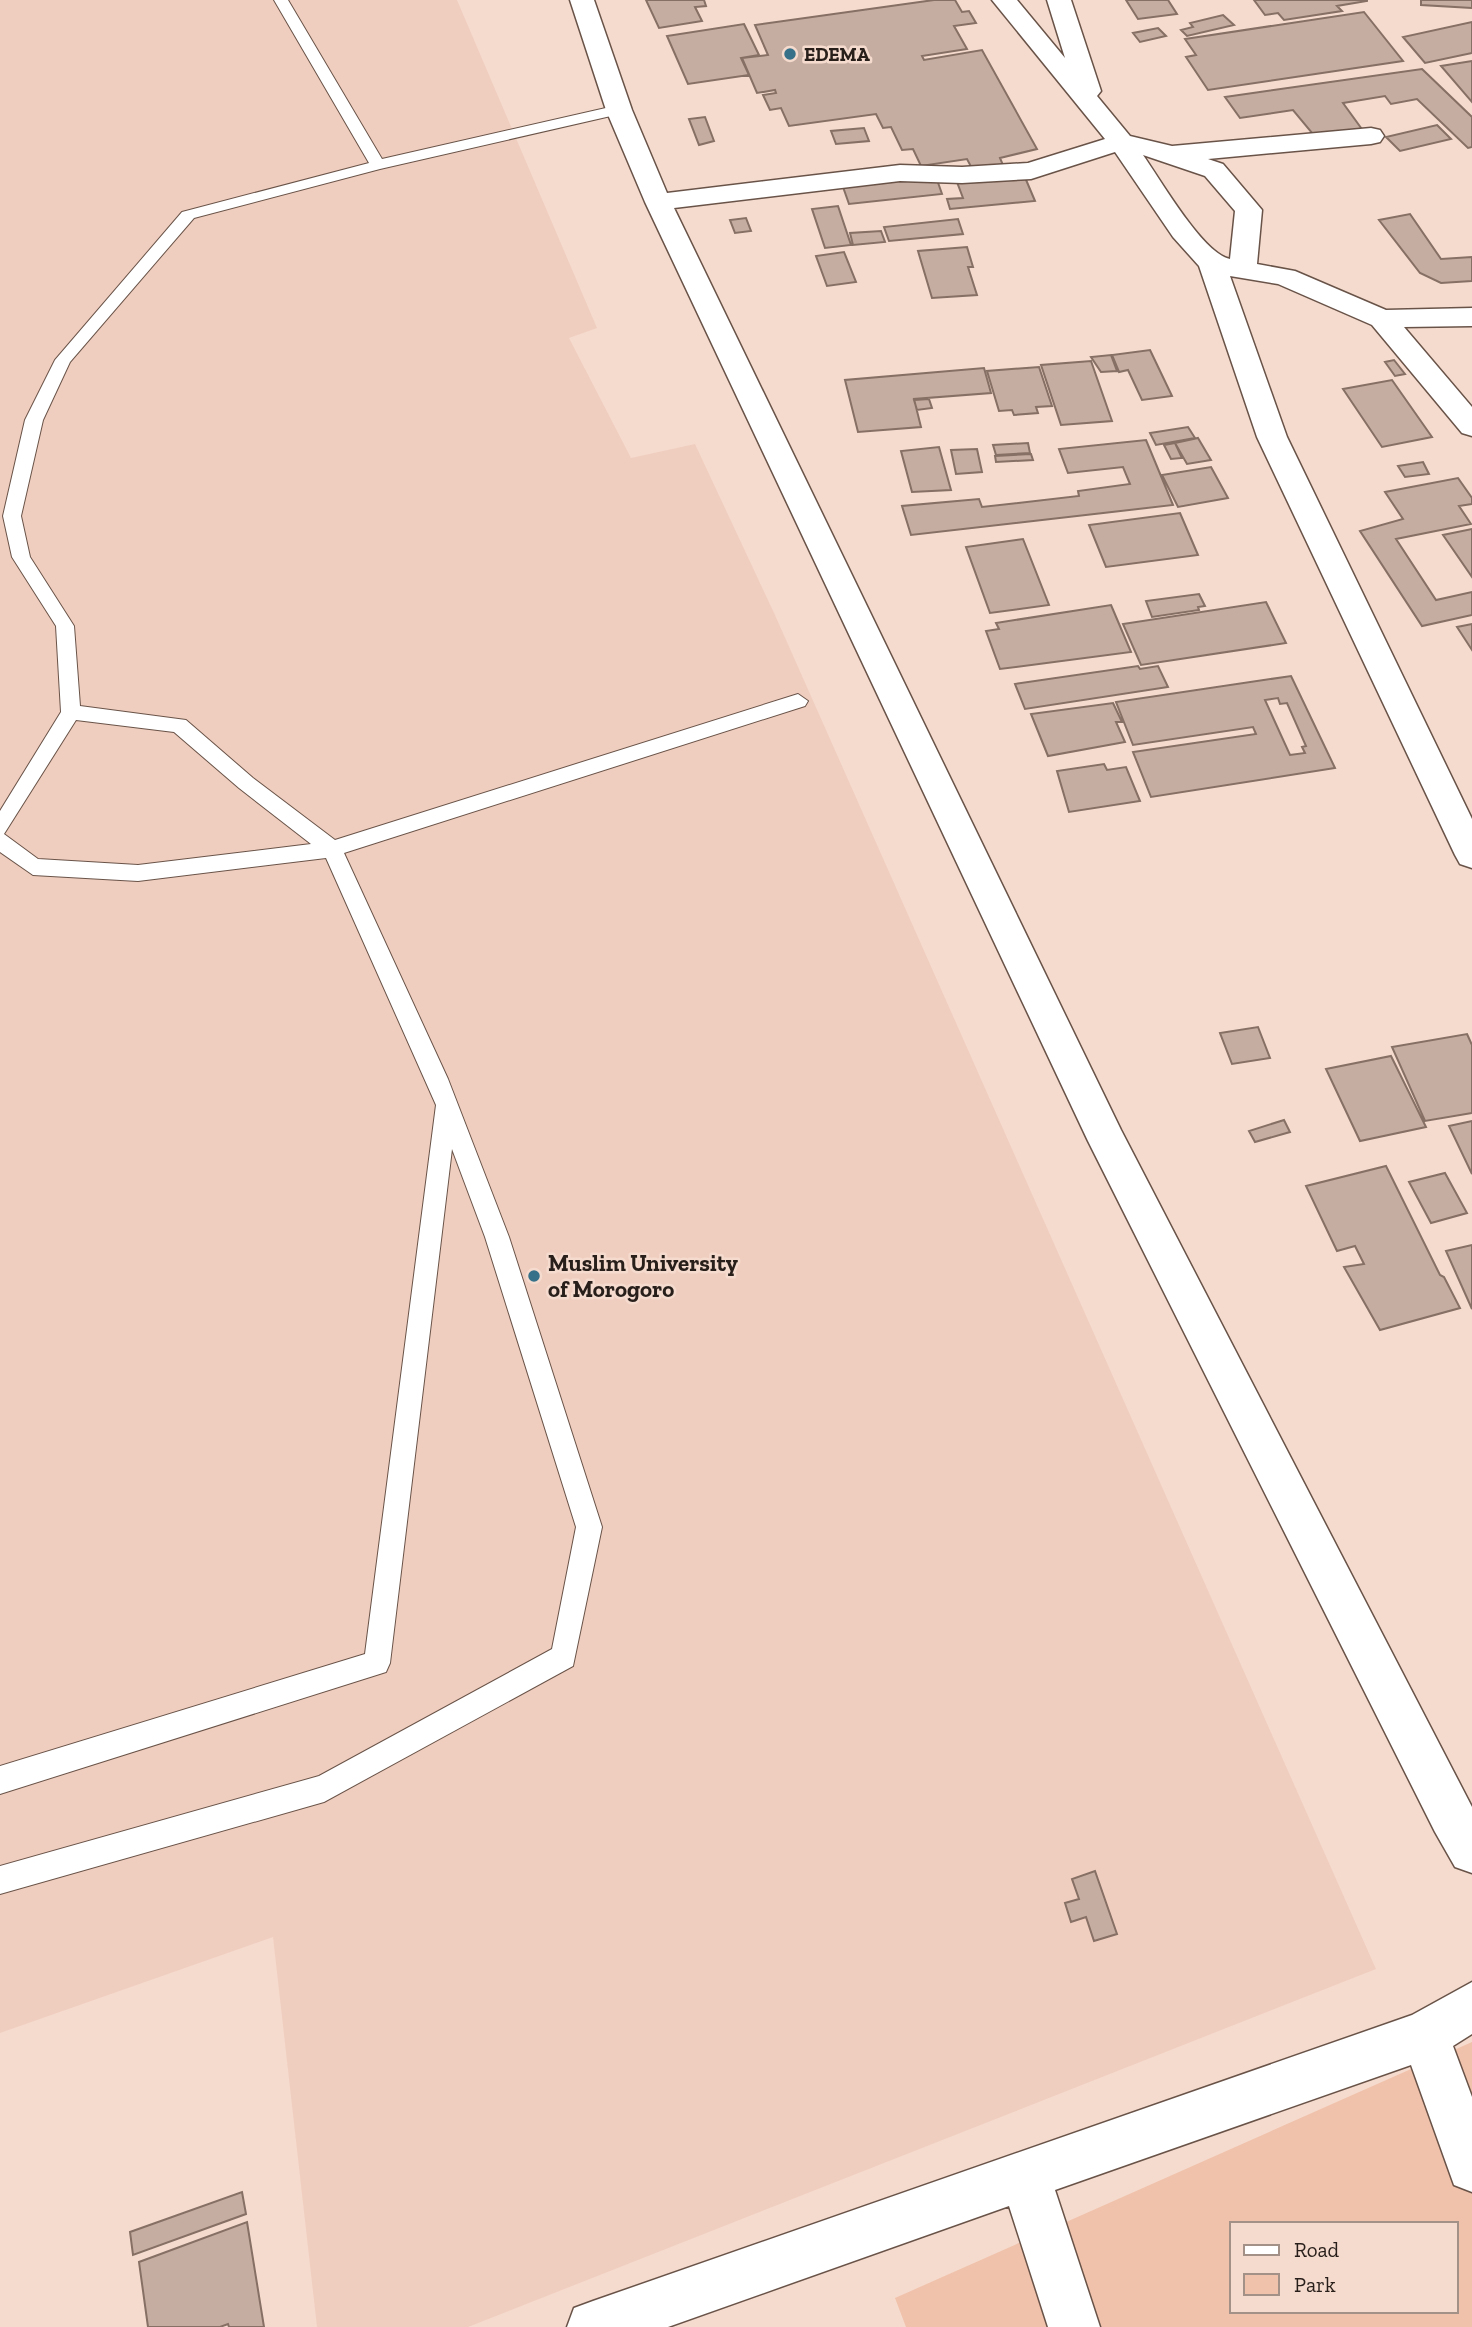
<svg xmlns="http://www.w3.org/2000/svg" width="1472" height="2327" viewBox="0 0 1472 2327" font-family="'Zilla Slab',serif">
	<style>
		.built { fill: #f0cebf }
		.green { fill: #f0c2ab; fill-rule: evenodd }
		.building { fill: #c6ada1; stroke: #866f64; stroke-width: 2; fill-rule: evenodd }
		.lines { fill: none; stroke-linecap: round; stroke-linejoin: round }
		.service-casing { stroke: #695348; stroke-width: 2 }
		.minor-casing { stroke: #695348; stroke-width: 3 }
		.service { fill: #fff; fill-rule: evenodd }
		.minor { fill: #fff; fill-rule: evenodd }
		.poi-dot { fill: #367189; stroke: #f5dbce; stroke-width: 2.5 }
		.labels { text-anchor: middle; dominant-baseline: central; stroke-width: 5; stroke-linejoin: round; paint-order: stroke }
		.far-poi-label { font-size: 19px; font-weight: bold; fill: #281f1b; stroke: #f5dbce; text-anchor: start }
		.poi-label { font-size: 23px; font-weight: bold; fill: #281f1b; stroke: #f5dbce; text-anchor: start }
	</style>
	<rect width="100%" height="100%" fill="#f5dbce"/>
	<path class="built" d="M0 0H457L597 328 569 338 631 458 695 444 775 615 1376 1969 468 2327H317L273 1937 0 2033Z"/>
	<path class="green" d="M1472 2042V2327H906L895 2298ZM1232 2224H1456V2311H1232Z"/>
	<path class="building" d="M646 0H704L706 6 695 7 702 21 659 28Z
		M934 0H955L962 12 969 11 976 23 954 26 967 49 922 56 924 60 982 50 1037 149 1000 158 1005 170 975 174 967 159 921 166 913 149 902 150 891 127 883 128 876 114 789 126 781 108 770 110 763 95 776 93 775 90 757 93 742 58 768 55 755 25Z
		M1126 0H1168L1177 14 1138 19Z
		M1254 0H1367V1L1337 6 1342 11 1284 20 1278 13 1265 15Z
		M1421 0H1472V8L1421 5Z
		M1364 12 1403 61 1208 90 1186 57 1196 55 1185 39Z
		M1223 15 1234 25 1187 36 1181 30 1193 27 1190 23Z
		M1472 22V53L1425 63 1403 37Z
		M744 24 759 55 741 58 749 75 688 84 667 36Z
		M1158 28 1166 36 1140 42 1133 33Z
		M1472 61V102L1441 66Z
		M1422 69 1472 117V147L1468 148 1417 99 1391 104 1385 96 1343 103 1364 132 1317 139 1293 110 1240 118 1225 97Z
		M705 117 714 141 699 145 689 119Z
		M1437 125 1451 139 1400 151 1386 137Z
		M864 128 869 141 836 144 831 131Z
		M935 174 942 194 849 204 842 184Z
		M1024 175 1035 201 950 209 947 199 963 198 957 182Z
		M838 206 851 245 825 248 812 209Z
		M1410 214 1441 259 1472 257V281L1441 283 1420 273 1379 220Z
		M746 218 751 231 735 233 730 220Z
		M958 219 963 234 889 241 884 227Z
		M881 231 885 242 853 245 850 233Z
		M967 247 973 267H968L977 295 932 298 918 251Z
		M844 252 856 282 827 286 816 256Z
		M1150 350 1172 396 1142 400 1128 370 1119 372 1112 355Z
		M1111 355 1117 371 1101 372 1091 357Z
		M1394 360 1405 374 1395 376 1385 362Z
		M1091 361 1112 421 1061 425 1041 365Z
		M1039 367 1052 406 1036 407 1038 413 1014 415 1012 410 999 411 987 371Z
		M984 368 991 393 914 399 921 427 858 432 845 380Z
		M1392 380 1432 437 1382 447 1343 389Z
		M929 399 932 408 917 410 914 400Z
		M1188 427 1195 438 1156 445 1150 433Z
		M1198 438 1211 460 1187 464 1175 443Z
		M1146 440 1173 505 911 535 902 506 979 499 982 507 1079 496 1078 491 1130 484 1123 467 1068 473 1059 449Z
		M1028 443 1030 453 996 455 993 445Z
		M1175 443 1182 458 1171 459 1164 445Z
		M939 447 951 490 912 492 901 451Z
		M977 449 982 472 956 474 951 450Z
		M1031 454 1033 460 996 462 995 456Z
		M1423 462 1429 474 1405 477 1398 466Z
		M1211 467 1228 498 1178 507 1162 475Z
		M1458 478 1472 498V504L1459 506 1471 524 1396 539 1436 600 1472 592V615L1422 626 1360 531 1403 519 1385 492Z
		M1180 513 1198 555 1106 567 1089 525Z
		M1472 529V577L1443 535Z
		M1023 539 1049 605 990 613 966 547Z
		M1199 594 1205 606 1198 607 1199 610 1152 617 1146 601Z
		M1266 602 1286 643 1141 665 1123 624Z
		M1111 605 1131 652 1000 669 986 631 999 629 996 623Z
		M1472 624V650L1457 627Z
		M1138 666 1140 669 1158 666 1168 687 1025 709 1015 684Z
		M1291 676 1335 768 1151 797 1133 752 1256 734 1253 727 1133 745 1116 702ZM1278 698 1280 704 1287 703 1306 746 1302 747 1305 753 1290 755 1265 700Z
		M1113 703 1122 722H1116L1125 742 1048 756 1031 714Z
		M1104 764 1107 770 1126 767 1140 801 1069 812 1057 771Z
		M1258 1027 1270 1058 1232 1064 1220 1033Z
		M1467 1034 1472 1045V1113L1425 1121 1392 1047Z
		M1391 1056 1426 1127 1360 1141 1326 1069Z
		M1284 1120 1290 1132 1255 1142 1249 1131Z
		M1472 1121V1174L1449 1126Z
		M1386 1166 1440 1275 1444 1277 1460 1308 1380 1330 1344 1267 1364 1264 1355 1246 1337 1251 1306 1186Z
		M1445 1173 1467 1213 1431 1223 1409 1182Z
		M1472 1245V1309L1446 1251Z
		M1095 1871 1117 1934 1094 1941 1086 1917 1071 1922 1065 1903 1079 1899 1072 1879Z
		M242 2192 246 2214 133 2255 130 2232Z
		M247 2222 264 2327H229L228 2324 220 2327H148L139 2262Z"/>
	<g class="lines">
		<g class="service-casing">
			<path id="service" d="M274 0H288L382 159 619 105 627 110 624 113 380 169 194 218 70 362 43 420 21 516 30 557 74 626 80 706 186 720 253 778 335 840 798 694 808 701 805 706 344 853 448 1079 509 1237 602 1527 573 1666 324 1802 0 1894V1866L319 1776 552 1649 576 1527 485 1237 452 1149 390 1663 386 1672 0 1794V1766L365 1654 436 1105 326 858 138 881 33 875 0 852V811L61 712 56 626 12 557 3 516 25 420 55 360 182 212 369 163ZM76 720 174 732 239 788 311 844 138 865 38 859 4 834Z"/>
		</g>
		<g class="minor-casing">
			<path id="minor" d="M570 0H594L632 110 667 193 900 165 962 167 1028 163 1105 139 992 0H1017L1065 58 1047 0H1071L1101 91 1097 96 1130 136 1172 146 1371 128 1380 130 1384 136 1380 142 1371 144 1208 159 1223 164 1262 210 1257 264 1295 271 1386 310 1472 308V326L1404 327 1472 407V436L1462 433 1372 325 1278 284 1230 276 1287 437 1472 819V868L1460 864 1455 855 1257 437 1199 266 1173 237 1115 152 1031 179 962 183 900 181 674 208 1121 1130 1472 1807V1873L1455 1867 1435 1832 1088 1141 645 202 606 110ZM1143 155 1205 176 1235 211 1230 259C1203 254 1160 179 1143 155Z
				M1472 1982V2034L1453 2046 1472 2097V2192L1454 2185 1411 2065 1055 2190 1100 2327H1048L1009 2206 668 2327H567L574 2308 593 2301 1412 2015Z"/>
		</g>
		<use href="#service" class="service"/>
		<use href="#minor" class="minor"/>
	</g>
	<g class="poi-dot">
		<circle cx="790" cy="54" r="7"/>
		<circle cx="534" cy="1276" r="7"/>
	</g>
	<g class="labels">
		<g class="far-poi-label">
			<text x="804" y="54">EDEMA</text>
		</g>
		<g class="poi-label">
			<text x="548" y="1263">Muslim University<tspan x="548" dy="26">of Morogoro</tspan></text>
		</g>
	</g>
	<rect x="1230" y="2222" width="228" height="91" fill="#f5dbce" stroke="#a39086" stroke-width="2"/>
	<rect x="1244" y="2245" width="35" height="10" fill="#ffffff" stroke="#a39086" stroke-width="2"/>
	<text x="1294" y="2257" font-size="21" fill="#281f1b">Road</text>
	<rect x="1244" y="2274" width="35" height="21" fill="#f0c2ab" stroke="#a39086" stroke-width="2"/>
	<text x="1294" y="2292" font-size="21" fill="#281f1b">Park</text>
</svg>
